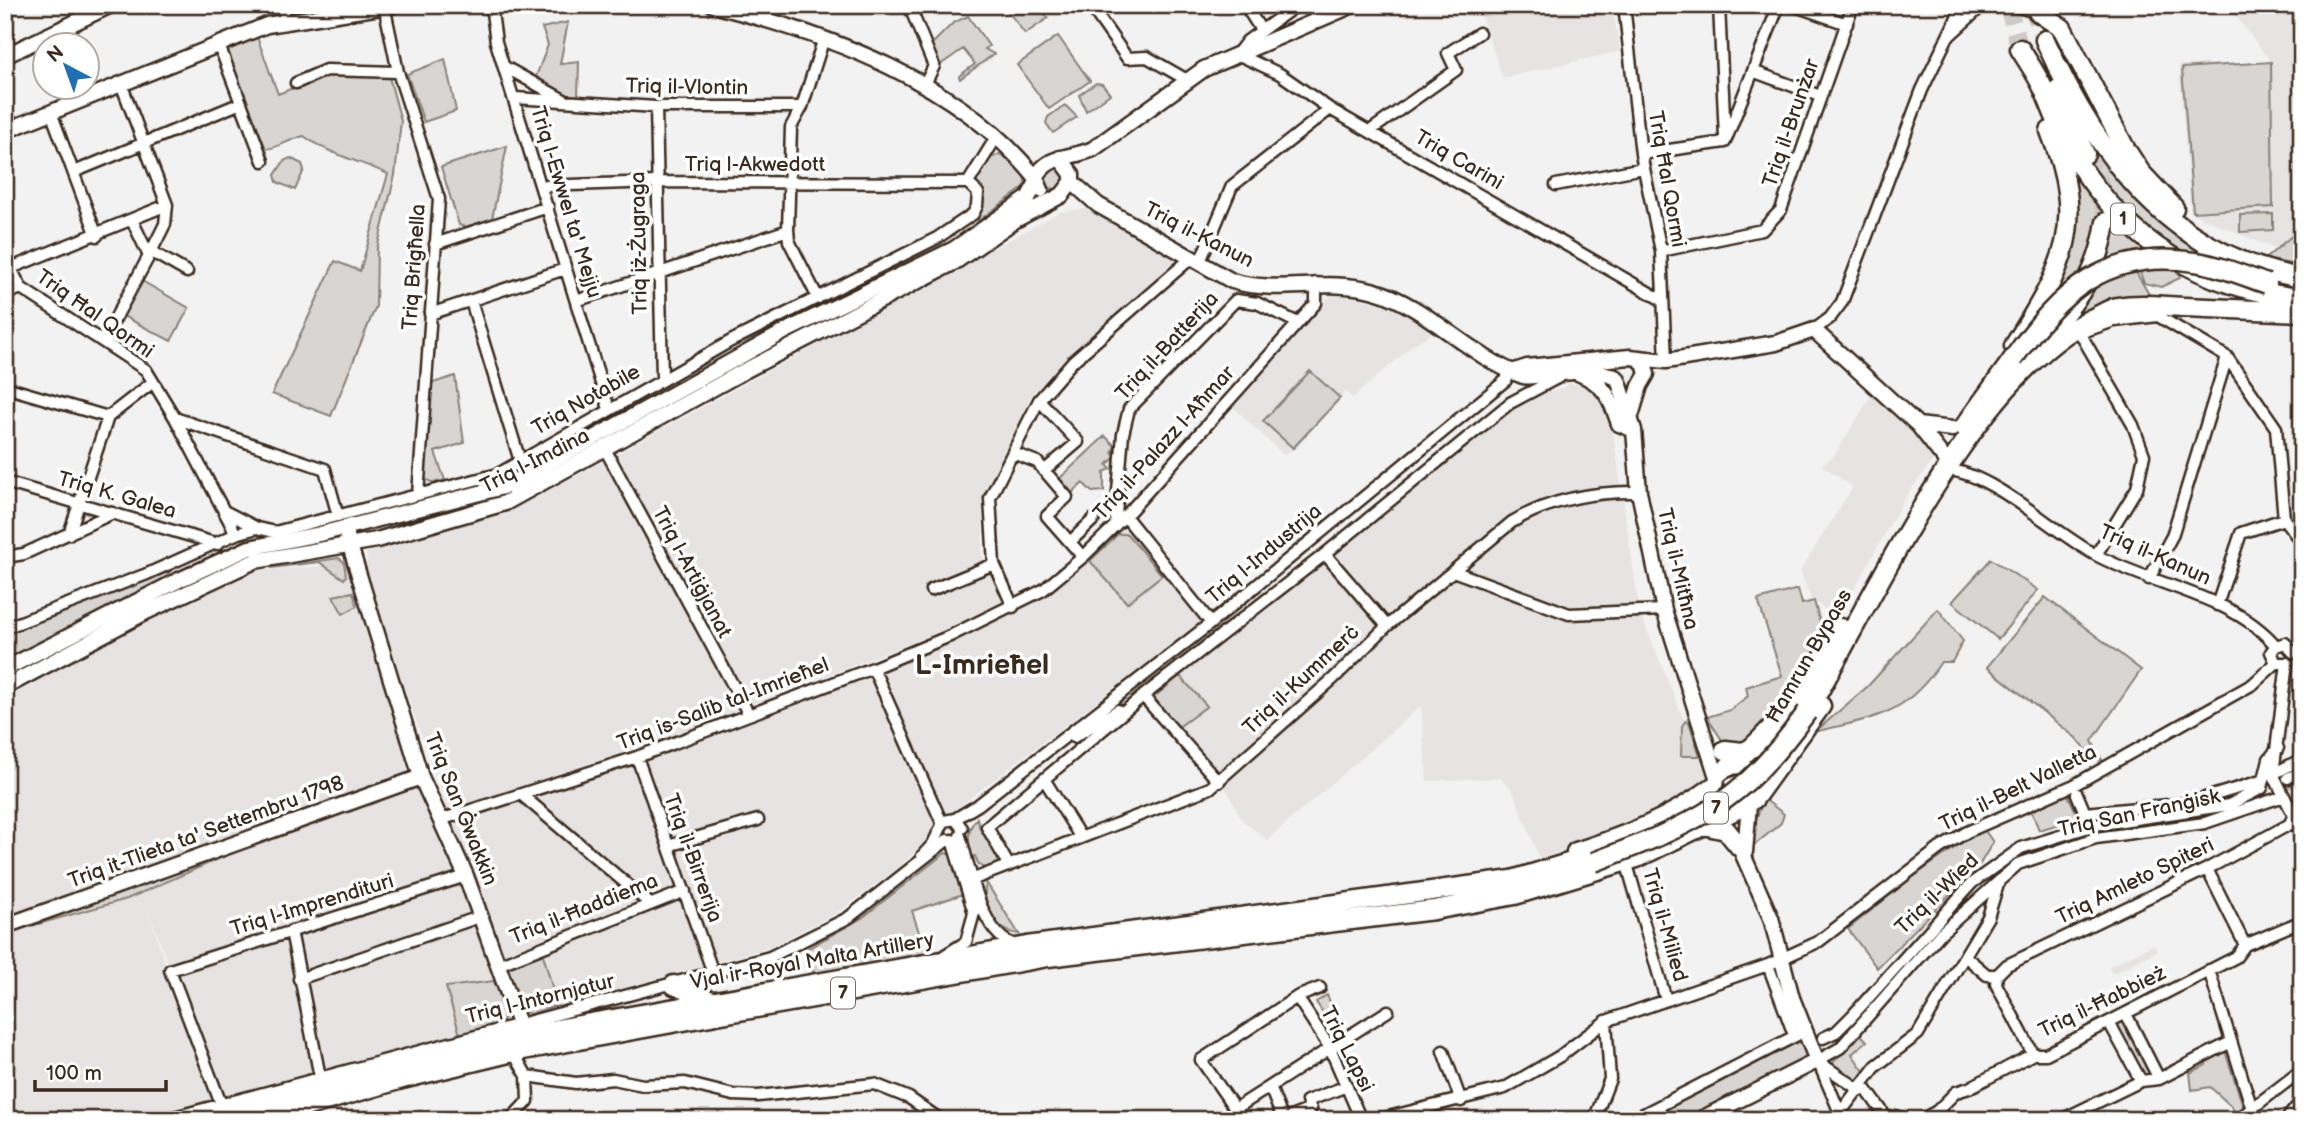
<svg xmlns="http://www.w3.org/2000/svg" width="2307" height="1125" viewBox="0 0 2307 1125" font-family="'Balsamiq Sans',sans-serif">
	<style>
		.built { fill: #e6e3e2; fill-rule: evenodd }
		.green { fill: #d8d5d2; stroke: #8a8078; stroke-width: 2 }
		.lines { fill: none; stroke-linecap: round; stroke-linejoin: round }
		.canal { stroke: #b2aba7; stroke-width: 10 }
		.highway-tunnel { stroke: #cecac8; stroke-width: 18; stroke-dasharray: 18 9; stroke-linecap: butt }
		.street-casing { stroke: #3b2a1e; stroke-width: 15 }
		.secondary-casing { stroke: #3b2a1e; stroke-width: 19 }
		.highway-casing { stroke: #3b2a1e; stroke-width: 23 }
		.street { stroke: #fff; stroke-width: 10 }
		.secondary { stroke: #fff; stroke-width: 14 }
		.highway { stroke: #fff; stroke-width: 18 }
		.highway-bridge-casing { stroke: #3b2a1e; stroke-width: 23; stroke-linecap: butt }
		.highway-bridge { stroke: #fff; stroke-width: 18 }
		.labels { text-anchor: middle; dominant-baseline: central; stroke-width: 7; stroke-linejoin: round; paint-order: stroke }
		.shield { fill: #fff; stroke: #766a62; stroke-width: 2 }
		.shield-label { font-size: 19px; font-weight: bold; fill: #3b2a1e }
		.street-label { font-size: 21px; fill: #3b2a1e; stroke: #fff }
		.district-label { font-size: 28px; font-weight: bold; fill: #3b2a1e; stroke: #fff }
	</style>
	<rect width="100%" height="100%" fill="#f3f2f2"/>
	<filter id="ink" filterUnits="userSpaceOnUse"><feTurbulence type="fractalNoise" baseFrequency=".0143" numOctaves="2"/><feDisplacementMap in="SourceGraphic" scale="14" xChannelSelector="R" yChannelSelector="G"/><feConvolveMatrix kernelMatrix="1 2 1 2 8 2 1 2 1" color-interpolation-filters="sRGB"/></filter>
	<g filter="url(#ink)">
		<path class="built" d="M1477 5H1612L1620 51 1503 78Z
			M2227 5H2302V227L2275 249 2191 213 2179 65 2271 62Z
			M1086 209 1177 259 1072 353 1033 393 983 496 982 556 1004 601 944 630 662 739 460 807 447 808 367 581V553L372 548 481 519 576 476 1060 212Z
			M1339 293 1391 307 1434 332 1414 344 1353 398 1346 391 1297 448 1284 455 1233 407 1327 298Z
			M1567 383 1594 386 1608 399 1640 613 1699 756 1703 758 1711 784 1671 814 1540 859 1512 789 1500 778 1427 781 1421 706 1267 840 1242 820 1227 790 1151 697 1298 583 1522 402 1566 386Z
			M1873 393 1935 452 1934 459 1904 499 1838 619 1811 599 1800 571 1853 487 1821 465 1833 457Z
			M1125 523 1203 620 936 824 928 840 898 868 838 912 768 948 138 1120H5V932L88 912 127 899 237 851 244 845 419 783 439 825 633 763 922 654 992 623 1052 592ZM148 909 214 1091 213 1092 191 1047Z
			M346 561 368 638 374 647 403 719 407 773 5 920V696L34 685V682L140 625 252 571 322 566Z
			M2154 944 2157 951 2112 974 2109 966Z"/>
		<path class="green" d="M1039 5 1048 18 1025 34 1004 6Z
			M968 16 989 46 985 49 994 54 960 79 959 76 975 64 963 49 940 65 931 45 953 23Z
			M568 22 560 64 579 62 578 98 573 99 535 79 548 45 542 28Z
			M1058 36 1090 81 1049 109 1017 65Z
			M257 37 278 94 326 75 389 77 401 121 395 175 377 249 376 306 331 416 272 394 335 261 360 271 388 174C359 161 328 154 304 136 290 139 278 148 266 149L227 50Z
			M445 59 456 111 424 122 407 74Z
			M2271 62 2273 207 2193 212 2182 68Z
			M1096 83 1102 84 1110 94 1086 111 1079 95Z
			M1065 105 1077 117 1053 133 1046 123 1048 117Z
			M2056 136 2156 253 2050 301 2071 239Z
			M507 146 492 219 465 227 459 225 441 167Z
			M1000 154 1023 170 1026 186 978 221 974 181 988 159Z
			M2080 155H2098L2144 204 2214 257 2174 253 2146 234Z
			M290 158 302 164 304 170 295 190 277 182 275 175 284 161Z
			M1044 178a11 11 0 1 1 22 0a11 11 0 1 1-22 0Z
			M2273 214V230L2240 232V215Z
			M2302 227V266L2265 259Z
			M2170 265 2178 270 2180 278 2161 287 2144 283 2138 267Z
			M2134 269 2153 301 2050 337 2098 279Z
			M142 281 189 308 171 341 123 316Z
			M1310 371 1340 398 1293 448 1263 421Z
			M455 376 464 443 435 452 445 480 433 483 425 479 430 384Z
			M1105 436 1115 446 1112 453 1116 456 1107 465 1111 469 1104 472V491L1092 492 1083 483 1072 493 1059 479Z
			M1118 534H1127L1162 575 1127 603 1090 561Z
			M339 558 344 562 346 576 344 579 319 562 271 568Z
			M1991 559 2038 590 1998 639 1952 602Z
			M170 572 163 581 5 662V635L145 579Z
			M1798 589 1802 604 1814 601 1825 641 1829 644 1753 741 1731 746 1722 740 1707 717 1730 710 1748 696 1746 687 1782 676 1758 600Z
			M353 592 357 606 343 614 333 596Z
			M2045 597 2141 670 2092 741 2102 760 2094 759 2076 738 1987 667Z
			M1938 609 1963 641 1952 662H1941C1905 717 1874 717 1815 732L1868 686Z
			M1180 676 1207 706 1177 728 1154 697Z
			M1686 720 1689 722 1700 756H1681L1682 726Z
			M2067 793 2079 818 2039 830 2031 810Z
			M1764 799 1784 814 1781 823 1752 847V829Z
			M977 818 980 829 1000 859 998 863 985 868 979 865 975 856H972C968 842 966 830 977 818Z
			M1983 828 1993 842 1980 864 1877 968 1848 929 1910 879Z
			M244 845 237 851 127 899 17 930Z
			M945 853 952 855 963 894 912 911 926 953 814 974 805 950 862 918Z
			M986 882 1019 934C996 932 981 904 986 882Z
			M543 954 557 1005 530 1014 517 1009 505 975 506 967Z
			M494 981 507 1013 502 1022 460 1035 446 987Z
			M1327 995 1341 1027 1335 1031 1316 1002Z
			M2120 1022 2126 1023 2150 1069 2148 1076H2143L2116 1029Z
			M1859 1033 1867 1041 1852 1054 1866 1074 1858 1086 1830 1066Z
			M1800 1039 1809 1057 1685 1120H1640Z
			M2224 1048 2244 1109 2236 1115 2231 1106 2210 1087 2192 1090 2190 1073 2206 1065 2204 1060Z"/>
		<g class="lines">
			<path class="canal" d="M2287 784 2302 777"/>
			<path class="highway-tunnel" d="M2008 5 2020 49
				M2031 5 2045 40
				M2085 154 2099 179 2106 222"/>
			<g class="street-casing">
				<path id="street" d="M283 5 285 20
					M384 5 398 72 439 199 418 495
					M491 5 496 42 609 409
					M909 5 934 66 924 86
					M1090 5 1127 58 1147 57 1187 80
					M1245 5 1261 30
					M1297 5 1247 41 1237 54 1280 74 1330 109 1662 300
					M1624 5 1641 154 1661 251 1666 361
					M1719 5 1725 138
					M1792 5 1847 24
					M2009 5 2038 12
					M1983 7 1997 5
					M1950 35 1983 5
					M219 45 263 161
					M505 67 566 101
					M1755 72 1820 96
					M296 83 326 70 398 72
					M122 86 167 205 165 224 149 256
					M515 98 656 107H802
					M656 107 662 378
					M52 115 97 236
					M1370 131 1456 70 1448 53 1479 33
					M1725 142 1779 5
					M1641 154 1725 142
					M74 172 241 103
					M968 183 997 136
					M1556 185 1643 168
					M542 186 656 182 968 183
					M435 244 548 207
					M1661 251 1762 230 1781 210 1853 5
					M152 252 187 272
					M5 257 21 288 146 370 175 418 236 534
					M1199 264 1232 186 1330 109
					M11 268 167 205
					M5 295 21 288
					M818 298 789 241 788 230 791 127 802 107 824 38
					M471 301 520 461
					M576 301 788 230
					M430 314 565 269
					M1814 330 1830 318 1842 302 1922 90 1963 5
					M103 341 149 256 132 220
					M5 387 108 417
					M1039 400 1078 442 1044 471
					M175 418 325 469 338 516
					M605 449 748 713
					M1013 453 1037 462 1067 497 1047 516 1083 557
					M1949 470C1995 475 2053 532 2096 555 2153 586 2233 595 2276 646
					M5 482 218 544
					M226 512 257 528
					M1125 516 1211 623
					M1115 526 1123 434 1129 409 1236 300 1257 303 1298 323
					M69 534 108 417 153 382
					M1070 542 1094 519
					M1325 554 1387 626
					M2096 555 2137 488 2144 455 2133 425 2080 333 2114 321 2158 316 2227 357 2276 428 2284 519 2302 543
					M5 557 24 554 113 513
					M1453 571 1569 614 1664 610
					M2149 579 2172 536 2227 357
					M931 590 994 564
					M2217 605 2241 533 2284 519
					M1013 607 994 564 990 498 1039 400 1073 361 1190 259
					M5 628 147 574 236 534 257 528 275 532 498 474 731 341 937 238 973 214 977 206 978 193 968 183
					M2276 663 2271 652 2276 646 2285 643 2293 652 2302 653
					M2287 663 2273 774 2293 814
					M873 668 942 823
					M1143 696 1219 782
					M1074 737 1118 710
					M637 757 713 973
					M2273 774 2302 759
					M2288 778 2302 772
					M1044 779 1081 838
					M2077 794 2085 813 2189 803 2264 780
					M523 796 649 903
					M2302 816 2295 813 2291 821 2296 825 2302 823
					M955 819 978 805 1211 623 1506 380 1510 369
					M440 820 637 757 873 668 950 636 1043 590 1083 557 1130 511 1298 323 1316 303V283
					M960 836C970 866 981 939 1017 945
					M668 846 758 820
					M922 856 933 844 944 821 955 819 962 828
					M1626 861 1666 1000
					M1009 866 987 827 1143 696 1325 554 1510 403 1559 377
					M2207 869 2245 945
					M974 879 1210 788 1333 679 1387 626 1512 522C1551 499 1593 491 1639 492
					M291 931 320 1077
					M945 955 966 942 974 913 952 840
					M1965 956 1987 975H1997
					M498 965 685 891
					M1768 965 1794 1035
					M2209 970 2252 1109
					M1997 975 2007 965 2207 869 2292 823
					M1997 975 1996 984 2033 1054
					M299 979 482 916
					M1320 988 1297 997 1201 1060 1235 1109 1388 1011
					M1297 997 1330 1048 1361 1120
					M2126 1014 2159 1079
					M2109 1022 2141 1081
					M1823 1038 1836 1032 1852 1016 1972 883 2021 848 2095 825 2229 805 2262 788 2269 759 2278 748
					M1443 1051 1461 1101
					M513 1052 527 1076 576 1083 613 1079 643 1085 685 1083 733 1095 758 1096 874 1084 909 1098 941 1120
					M1817 1061 1840 1048 1941 933 2018 864 2096 838 2205 823 2284 796
					M1817 1061 1860 1090 1866 1089 1882 1111 1883 1120
					M1818 1061 1843 1120
					M1270 1087 1283 1120
					M221 1104 170 970 466 876
					M1840 1113 1876 1066 1918 1034 1988 917 1999 881
					M163 1120 770 957 848 918 947 840
					M510 1120 528 1101 527 1076
					M1283 1120 1311 1109 1307 1101 1347 1086
					M1376 1120 1505 1088 1560 1056 1606 1021 1768 965 1818 942 1940 848 1967 832 2074 785 2253 684 2276 663H2287
					M1594 1120 1610 1079 1606 1021
					M1632 1120 1803 1032
					M1882 1120 1897 1116 1909 1120
					M1921 1120 1937 1111 1956 1092 1969 1088 2033 1054H2046L2236 957 2245 945 2302 921
					M2061 1120 2141 1081 2159 1079 2231 1042
					M2237 1120 2302 1070
					M2286 1120 2302 1100"/>
			</g>
			<g class="secondary-casing">
				<path id="secondary" d="M713 5C830 35 958 81 1036 178
					M5 56 111 5
					M5 131 267 25 393 5
					M1072 182 1098 205 1232 281C1279 295 1325 277 1375 291 1426 305 1471 358 1523 376 1528 378 1538 375 1544 375 1569 373 1593 367 1617 378
					M1041 190 1036 178C1047 154 1071 159 1093 149L1204 69 1353 5
					M1515 371 1527 367 1630 357 1666 361 1776 343 1814 330 1918 425 1943 457
					M1578 373C1605 384 1610 397 1619 424L1634 430
					M1619 382 1634 430 1639 492 1664 610 1717 777
					M1630 419 1640 386 1647 374 1644 363 1637 358
					M1918 425 1952 429
					M347 536 421 777 466 876 519 1024
					M5 669 179 580 249 548 320 534 507 486 786 331 954 249 1028 198 1037 182
					M5 687 144 613 255 561 377 540 505 503 746 370 955 262 1017 219 1062 195 1072 182V174L1060 158
					M1715 795 1717 777C1730 763 1749 761 1757 781
					M1745 852 1749 804
					M5 926 421 777
					M1699 1120 1817 1061 1792 998 1771 918 1736 839"/>
			</g>
			<g class="highway-casing">
				<path id="highway" d="M2038 12 2062 28 2126 150 2141 173 2174 208
					M2045 40C2096 155 2170 256 2302 278
					M2020 49C2028 62 2038 76 2044 90 2054 113 2062 137 2075 158 2129 243 2202 289 2302 298
					M2058 90 2085 154
					M2014 346C2065 264 2087 226 2050 131
					M2036 347C2074 303 2097 281 2106 222
					M1964 427 2013 359
					M1807 712C1872 601 1975 374 2093 318 2100 315 2109 309 2117 307 2139 303 2163 306 2185 307 2224 309 2263 310 2302 312
					M1725 750 1743 752 1752 748
					M1728 767C1776 732 1812 679 1841 628
					M1754 799 1821 706
					M1708 826 1726 830 1739 846
					M1576 852C1626 836 1671 819 1713 787
					M674 985 712 1001
					M201 1120 506 1038 1027 946 1512 880 1591 856
					M259 1120 402 1079 513 1052 722 1014 1048 957 1434 910 1515 895 1637 858 1742 807"/>
			</g>
			<use href="#street" class="street"/>
			<use href="#secondary" class="secondary"/>
			<use href="#highway" class="highway"/>
			<g class="highway-bridge-casing">
				<path id="highway-bridge" d="M2013 359C2060 292 2106 248 2195 262 2219 265 2244 276 2267 284
					M1594 862C1697 823 1741 804 1807 712"/>
			</g>
			<use href="#highway-bridge" class="highway-bridge"/>
		</g>
	</g>
	<g class="labels">
		<g class="shield">
			<rect x="2111" y="203.5" width="24" height="31" rx="5"/>
			<rect x="1704" y="792.5" width="24" height="31" rx="5"/>
			<rect x="831" y="977.5" width="24" height="31" rx="5"/>
		</g>
		<g class="shield-label">
			<text x="2123" y="219">1</text>
			<text x="1716" y="808">7</text>
			<text x="843" y="993">7</text>
		</g>
		<g class="street-label">
			<text transform="translate(687 87) rotate(1)">Triq il-Vlontin</text>
			<text transform="translate(1791 123) rotate(-71)">Triq il-Brunżar</text>
			<text transform="translate(1459 160) rotate(30)">Triq Carini</text>
			<text x="755" y="164">Triq l-Akwedott</text>
			<text transform="translate(1667 179) rotate(80)">Triq Ħal Qormi</text>
			<text transform="translate(566 202) rotate(73)">Triq l-Ewwel ta' Mejju</text>
			<text transform="translate(1199 235) rotate(27)">Triq il-Kanun</text>
			<text transform="translate(639 243) rotate(-91)">Triq iż-Żugraga</text>
			<text transform="translate(414 267) rotate(-86)">Triq Brigħella</text>
			<text transform="translate(95 314) rotate(35)">Triq Ħal Qormi</text>
			<text transform="translate(1167 346) rotate(-47)">Triq il-Batterija</text>
			<text transform="translate(586 400) rotate(-30)">Triq Notabile</text>
			<text transform="translate(1164 443) rotate(-48)">Triq il-Palazz l-Aħmar</text>
			<text transform="translate(535 461) rotate(-27)">Triq l-Imdina</text>
			<text transform="translate(117 495) rotate(16)">Triq K. Galea</text>
			<text transform="translate(1264 554) rotate(-40)">Triq l-Industrija</text>
			<text transform="translate(2155 555) rotate(24)">Triq il-Kanun</text>
			<text transform="translate(1678 569) rotate(77)">Triq il-Mitħna</text>
			<text transform="translate(692 572) rotate(62)">Triq l-Artiġjanat</text>
			<text transform="translate(1809 656) rotate(-60)">Ħamrun Bypass</text>
			<text transform="translate(1301 680) rotate(-43)">Triq il-Kummerċ</text>
			<text transform="translate(723 704) rotate(-21)">Triq is-Salib tal-Imrieħel</text>
			<text transform="translate(2018 788) rotate(-26)">Triq il-Belt Valletta</text>
			<text transform="translate(461 809) rotate(68)">Triq San Ġwakkin</text>
			<text transform="translate(2139 813) rotate(-12)">Triq San Franġisk</text>
			<text transform="translate(206 832) rotate(-20)">Triq it-Tlieta ta' Settembru 1798</text>
			<text transform="translate(693 858) rotate(70)">Triq il-Birrerija</text>
			<text transform="translate(2135 881) rotate(-26)">Triq Amleto Spiteri</text>
			<text transform="translate(1937 894) rotate(-44)">Triq il-Wied</text>
			<text transform="translate(312 905) rotate(-17)">Triq l-Imprendituri</text>
			<text transform="translate(584 909) rotate(-22)">Triq il-Ħaddiema</text>
			<text transform="translate(1665 925) rotate(74)">Triq il-Milied</text>
			<text transform="translate(812 961) rotate(-10)">Vjal ir-Royal Malta Artillery</text>
			<text transform="translate(540 999) rotate(-14)">Triq l-Intornjatur</text>
			<text transform="translate(2102 1002) rotate(-26)">Triq il-Ħabbież</text>
			<text transform="translate(1347 1049) rotate(63)">Triq Lapsi</text>
		</g>
		<g class="district-label">
			<text x="982" y="665">L-Imrieħel</text>
		</g>
	</g>
	<rect width="2307" height="1125" fill="none" stroke="#fff" stroke-width="28"/>
	<rect x="14" y="14" width="2279" height="1097" fill="none" stroke="#3b2a1e" stroke-width="2.5" filter="url(#ink)"/>
	<g transform="translate(66 66) rotate(319)"><circle r="33" fill="#ffffff" stroke="#b1aaa5" stroke-width="2"/>
	<path d="M0-5L12 26L0 18L-12 26Z" fill="#1f6fb2"/>
	<text y="-10" font-size="19" font-weight="bold" text-anchor="middle" fill="#3b2a1e">N</text>
	</g>
	<path d="M35 1080v10h131v-10" fill="none" stroke="#3b2a1e" stroke-width="3.5"/>
	<text x="46" y="1080" font-size="21" fill="#3b2a1e" stroke="#ffffff" stroke-width="5" paint-order="stroke">100 m</text>
</svg>
